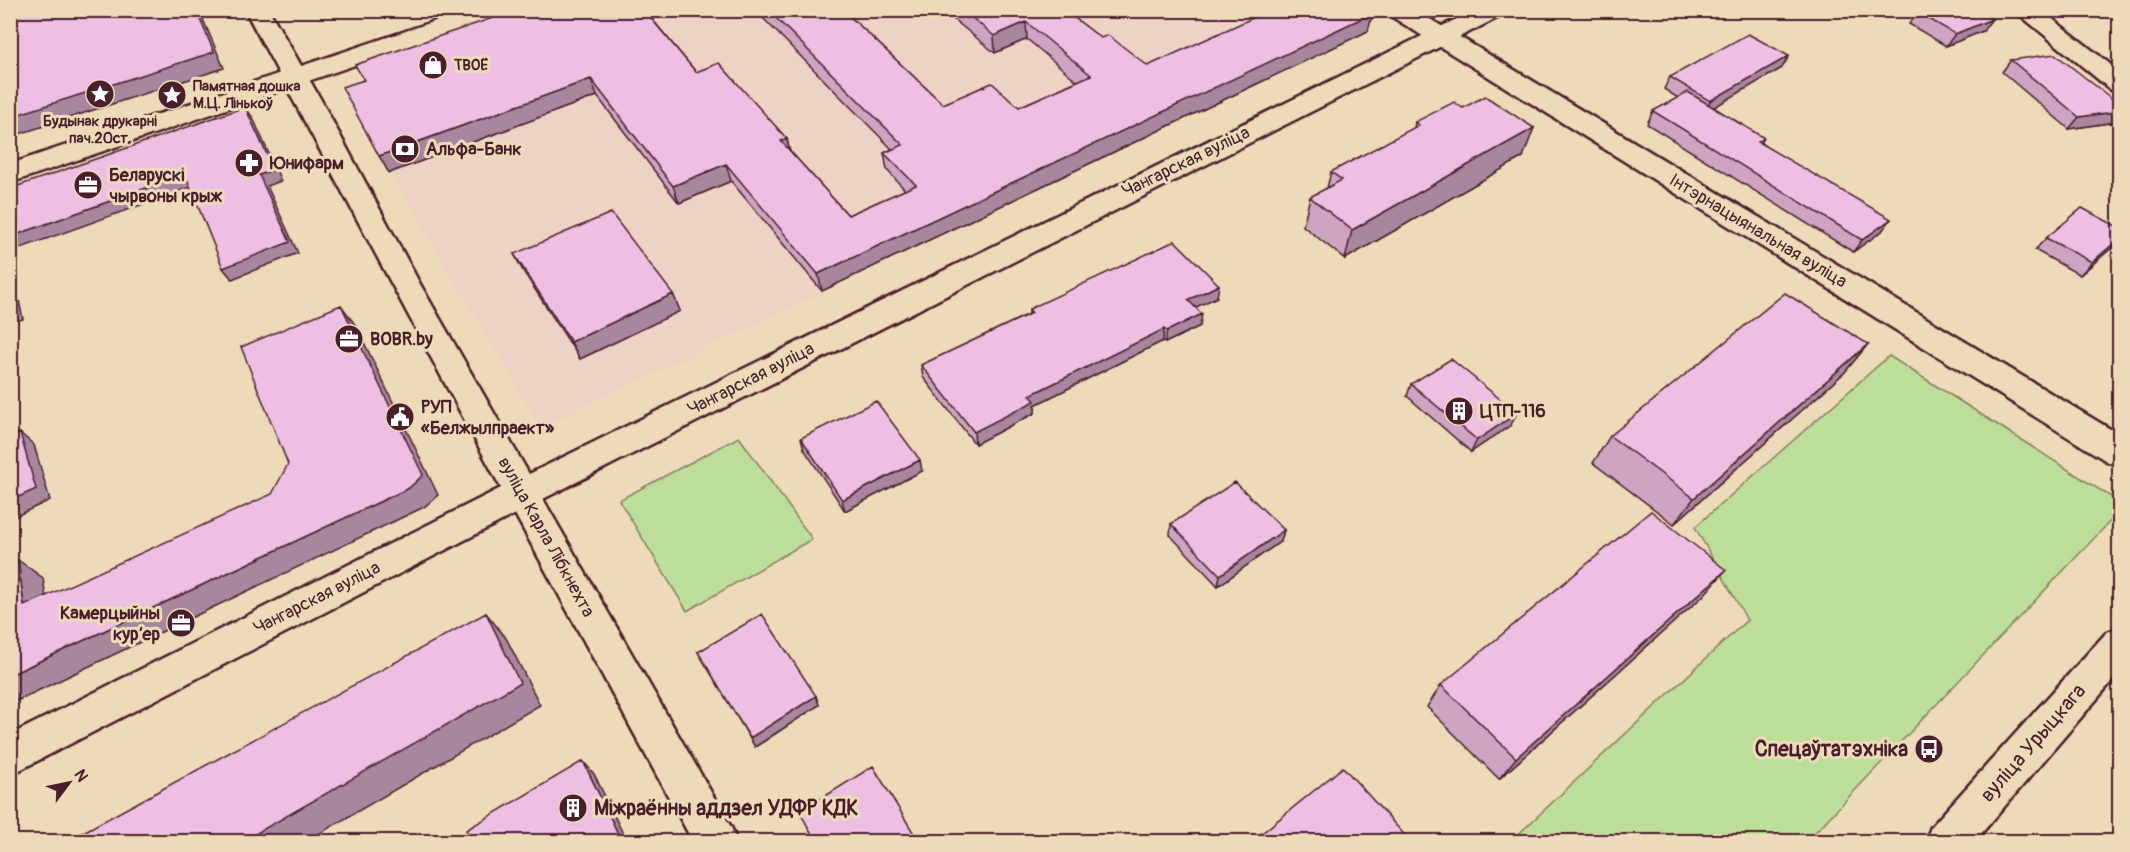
<svg xmlns="http://www.w3.org/2000/svg" width="2130" height="852" viewBox="0 0 2130 852" font-family="Pangolin,sans-serif">
	<style>
		.built { fill: #edd2c5 }
		.green { fill: #bdde98; stroke: #847e62; stroke-width: 1.5 }
		.lines { fill: none; stroke-linecap: round; stroke-linejoin: round }
		.street-casing { stroke: #4a1f2b; stroke-width: 5 }
		.secondary-casing { stroke: #4a1f2b; stroke-width: 5 }
		.primary-casing { stroke: #4a1f2b; stroke-width: 5 }
		.street { fill: #eddab8; fill-rule: evenodd }
		.secondary { fill: #eddab8; fill-rule: evenodd }
		.primary { fill: #eddab8; fill-rule: evenodd }
		.wall { fill: #cda4c2; stroke: #4a1f2b; stroke-width: 1.5 }
		.shaded-wall { fill: #a7869e; stroke: #4a1f2b; stroke-width: 1.5 }
		.building { fill: #eebfe2; stroke: #4a1f2b; stroke-width: 1.5 }
		.labels { text-anchor: middle; dominant-baseline: central; stroke-width: 6; stroke-linejoin: round; paint-order: stroke }
		.far-poi-label { font-size: 15px; font-weight: bold; fill: #4a1f2b; stroke: #eddab8; text-anchor: start }
		.poi-label { font-size: 18px; font-weight: bold; fill: #4a1f2b; stroke: #eddab8; text-anchor: start }
		.street-label { font-size: 18px; fill: #4a1f2b; stroke: #eddab8 }
		.near-street-label { font-size: 21px; fill: #4a1f2b; stroke: #eddab8 }
		.near-poi-label { font-size: 21px; font-weight: bold; fill: #4a1f2b; stroke: #eddab8; text-anchor: end }
	</style>
	<rect width="100%" height="100%" fill="#eddab8"/>
	<filter id="ink" filterUnits="userSpaceOnUse"><feTurbulence type="fractalNoise" baseFrequency=".0167" numOctaves="2"/><feDisplacementMap in="SourceGraphic" scale="12" xChannelSelector="R" yChannelSelector="G"/><feConvolveMatrix kernelMatrix="1 2 1 2 8 2 1 2 1" color-interpolation-filters="sRGB"/></filter>
	<g filter="url(#ink)">
		<path class="built" d="M1337 10 1368 31 541 427 352 105 569 11Z"/>
		<path class="green" d="M1889 356 2119 502V512L1807 841 1510 842 1747 620 1695 527Z
			M739 437 812 539 687 611 619 500Z"/>
		<g class="lines">
			<g class="street-casing">
				<path id="street" d="M245 10H269L321 100 420 284 529 474 1475 10H1507L1503 15 543 499 731 827 737 842H693L515 514 10 775V735L501 488Z"/>
			</g>
			<g class="secondary-casing">
				<path id="secondary" d="M468 10H505L501 15 10 183V164Z
					M1385 10H1415L2120 435V465L2108 462 1389 15Z
					M2014 10H2041L2120 72V93L2111 90Z"/>
			</g>
			<g class="primary-casing">
				<path id="primary" d="M2120 627V672L1974 842H1925L1931 827 2107 632Z"/>
			</g>
			<use href="#street" class="street"/>
			<use href="#secondary" class="secondary"/>
			<use href="#primary" class="primary"/>
		</g>
		<path class="wall" d="M516 10H676L652 19 696 72 787 139 789 150 848 215 905 190 887 170 884 153 892 149 755 10H843L943 104 1019 107 1077 81 1027 39 995 53 942 10H1064L1101 38 1148 66 1258 16 1251 10H1368V31L822 291 731 181 679 203 597 96 389 173 363 80Z
			M1917 12 1983 31 1946 46 1909 24Z
			M2011 60 2120 105V117L2115 122 2069 129 2002 72Z
			M1782 68 1713 107 1764 138 1761 143 1882 231 1853 252 1647 124 1653 111 1678 98 1664 89 1670 77Z
			M1415 122 1523 157 1345 259 1303 226 1310 197 1327 188 1331 172 1414 128Z
			M2046 238 2115 245 2080 275 2035 250Z
			M514 254 673 294 680 311 580 359 523 271Z
			M1217 297 1195 307 1200 326 1165 343 1163 341 1035 405V413L975 444 923 377 921 365 1029 314V309Z
			M1868 344 1845 372 1674 524 1593 463 1610 436Z
			M1411 384 1511 425 1471 452 1407 396Z
			M801 438 922 471 845 511 804 449Z
			M1171 524 1284 530 1281 541 1218 586 1170 535Z
			M1704 595 1499 779 1427 707 1441 685Z
			M698 652 816 696 819 705 755 747Z"/>
		<path class="shaded-wall" d="M196 10H199L224 68 10 137V117Z
			M641 10H676L644 22Z
			M1373 13 1368 31 822 291 818 274Z
			M1992 19 1983 31 1946 46 1955 34Z
			M1026 22 1027 39 995 53 994 36Z
			M1789 56 1782 68 1704 113 1710 101Z
			M591 79 597 96 389 173 379 156Z
			M245 107 253 118 281 181 267 186 298 253 232 279 223 268 259 175Z
			M2120 111V117L2115 122 2069 129 2079 117Z
			M1534 128 1523 157 1345 259 1352 230Z
			M787 139 791 157 781 141Z
			M726 164 731 181 679 203 673 186Z
			M185 174 194 186 10 252V237Z
			M1891 219 1882 231 1853 252 1862 240Z
			M2120 238 2115 245 2080 275 2092 262Z
			M10 260 23 319 10 323Z
			M1219 285 1217 297 1186 312 1188 300Z
			M673 294 680 311 580 359 571 342Z
			M341 305 356 326 438 495 424 507 10 704V675L409 488Z
			M1202 314 1200 326 1165 343 1167 331Z
			M1164 329 1163 341 1035 405V413L975 444 974 432 1030 395Z
			M1868 344 1845 372 1674 524 1694 498Z
			M1517 413 1511 425 1471 452 1477 440Z
			M20 433 34 445 50 500 10 519V501Z
			M920 460 922 471 845 511 842 500Z
			M1284 530 1281 541 1218 586 1220 575Z
			M18 560 43 578 50 624 24 606Z
			M1726 570 1704 595 1499 779 1516 758Z
			M486 613 506 638 540 705 305 842H241Z
			M816 696 819 705 755 747 750 738Z
			M583 761 594 774 627 842H622Z"/>
		<path class="building" d="M10 10H196L214 52 10 117Z
			M516 10H644L696 72 719 63 787 139 781 141 848 215 916 185 884 153 903 145 768 10H843L943 104 992 83 1019 107 1091 75 1026 22 994 36 963 10H1064L1101 38 1108 35 1148 66 1270 10H1368L1373 13 818 274 726 164 673 186 591 79 379 156 342 87 364 80 355 65Z
			M1920 10H1977L1992 19 1955 34 1917 12Z
			M1748 34 1789 56 1710 101 1670 77Z
			M2055 54 2120 105V111L2079 117 2011 60Z
			M1688 92 1764 138 1758 142 1891 219 1862 240 1653 111Z
			M1485 96 1534 128 1352 230 1310 197 1342 180 1331 172 1419 125 1415 122 1454 102 1463 108Z
			M245 107 274 170 259 175 290 242 223 268 185 174 10 237V192L16 191 15 187Z
			M2082 208 2120 228V238L2092 262 2046 238Z
			M611 213 673 294 571 342 514 254Z
			M1175 241 1219 285 1188 300 1202 314 1167 331 1164 329 1030 395 1035 401 974 432 921 365 1032 313 1029 309Z
			M1785 293 1868 344 1694 498 1610 436Z
			M341 305 423 475 409 488 10 675V563L18 560 24 606 272 494 288 464 241 347Z
			M1451 359 1517 413 1477 440 1411 384Z
			M876 401 920 460 842 500 801 438Z
			M20 433 36 489 10 501V437Z
			M1235 482 1284 530 1220 575 1171 524Z
			M1651 511 1726 570 1516 758 1441 685Z
			M486 613 520 683 241 842H65Z
			M762 614 816 696 750 738 698 652Z
			M583 761 622 842H471L466 830Z
			M873 766 919 842H816L800 812Z
			M1343 767 1411 842H1251Z"/>
	</g>
	<defs>
		<g id="shop-disc" transform="scale(1.5)"><circle r="9.5" fill="#4a1f2b" stroke="#eddab8"/><path d="M-5-2.5h2.3a2.7 3.5 0 0 1 5.4 0H5L5.5 6h-11ZM-1.5-2.5h3a1.5 2.3 0 0 0-3 0Z" fill="#fff"/></g>
		<g id="sight-disc" transform="scale(1.5)"><circle r="9.5" fill="#4a1f2b" stroke="#eddab8"/><path d="M0-6L1.8-2.2L6-1.7L2.9 1.2L3.7 5.4L0 3.3L-3.7 5.4L-2.9 1.2L-6-1.7L-1.8-2.2Z" fill="#fff"/></g>
		<g id="bank-disc" transform="scale(1.5)"><circle r="9.5" fill="#4a1f2b" stroke="#eddab8"/><path d="M-6-4H6V4H-6ZM0-2.3a2.3 2.3 0 1 0 0 4.6a2.3 2.3 0 1 0 0-4.6Z" fill="#fff"/></g>
		<g id="pharmacy-disc" transform="scale(1.5)"><circle r="9.5" fill="#4a1f2b" stroke="#eddab8"/><path d="M-2-6h4v4h4v4h-4v4h-4v-4h-4v-4h4Z" fill="#fff"/></g>
		<g id="office-disc" transform="scale(1.5)"><circle r="9.5" fill="#4a1f2b" stroke="#eddab8"/><path d="M-6-3h4V-5.5h4V-3h4V5H-6ZM-1-4.5V-3h2v-1.5ZM-6 0V1H6V0Z" fill="#fff"/></g>
		<g id="building-disc" transform="scale(1.5)"><circle r="9.5" fill="#4a1f2b" stroke="#eddab8"/><path d="M-4-6H4V6H1V3H-1V6H-4ZM-2.5-4.3h1.7v1.8h-1.7ZM.8-4.3h1.7v1.8H.8ZM-2.5-1h1.7V.8h-1.7ZM.8-1h1.7V.8H.8Z" fill="#fff"/></g>
		<g id="civic-disc" transform="scale(1.5)"><circle r="9.5" fill="#4a1f2b" stroke="#eddab8"/><path d="M-.6-6.5H3V-4.5H.6V-3L4-1V1h2V6H-6V1h2V-1L-.6-3ZM-1.2 2.5V6h2.4V2.5Z" fill="#fff"/></g>
		<g id="bus-disc" transform="scale(1.5)"><circle r="9.5" fill="#4a1f2b" stroke="#eddab8"/><path d="M-5-6H5V4H4V6H2V4H-2V6H-4V4H-5ZM-3.5-4V0h7V-4ZM-3.5 1.2v1.5H-2V1.2ZM2 1.2v1.5H3.5V1.2Z" fill="#fff"/></g>
	</defs>
	<g fill-rule="evenodd">
		<use href="#shop-disc" x="433" y="65"/>
		<use href="#sight-disc" x="100" y="94"/>
		<use href="#sight-disc" x="172" y="95"/>
		<use href="#bank-disc" x="405" y="149"/>
		<use href="#pharmacy-disc" x="249" y="163"/>
		<use href="#office-disc" x="88" y="185"/>
		<use href="#office-disc" x="349" y="339"/>
		<use href="#building-disc" x="1459" y="411"/>
		<use href="#civic-disc" x="400" y="417"/>
		<use href="#office-disc" x="181" y="623"/>
		<use href="#bus-disc" x="1929" y="749"/>
		<use href="#building-disc" x="573" y="808"/>
	</g>
	<g class="labels">
		<g class="far-poi-label">
			<text x="454" y="65">ТВОЁ</text>
			<text x="193" y="86">Памятная дошка<tspan x="193" dy="17">М.Ц. Лінькоў</tspan></text>
			<text x="100" y="121" text-anchor="middle">Будынак друкарні<tspan x="100" dy="17">пач.20ст.</tspan></text>
		</g>
		<g class="poi-label">
			<text x="426" y="149">Альфа-Банк</text>
			<text x="270" y="163">Юнифарм</text>
			<text x="109" y="175">Беларускі<tspan x="109" dy="21">чырвоны крыж</tspan></text>
			<text x="370" y="339">BOBR.by</text>
			<text x="421" y="407">РУП<tspan x="421" dy="21">«Белжылпраект»</tspan></text>
			<text x="1480" y="411">ЦТП-116</text>
			<text x="160" y="613" text-anchor="end">Камерцыйны<tspan x="160" dy="21">курʼер</tspan></text>
		</g>
		<g class="street-label">
			<text transform="translate(1186 162) rotate(-26)">Чангарская вуліца</text>
			<text transform="translate(1758 231) rotate(31)">Інтэрнацыянальная вуліца</text>
			<text transform="translate(751 379) rotate(-27)">Чангарская вуліца</text>
			<text transform="translate(546 537) rotate(61)">вуліца Карла Лібкнехта</text>
			<text transform="translate(317 598) rotate(-27)">Чангарская вуліца</text>
		</g>
		<g class="near-street-label">
			<text transform="translate(2033 743) rotate(-49)">вуліца Урыцкага</text>
		</g>
		<g class="near-poi-label">
			<text x="1908" y="749">Спецаўтатэхніка</text>
			<text x="594" y="808" text-anchor="start">Міжраённы аддзел УДФР КДК</text>
		</g>
	</g>
	<rect width="2130" height="852" fill="none" stroke="#eddab8" stroke-width="36"/>
	<rect x="18" y="18" width="2094" height="816" fill="none" stroke="#4a1f2b" stroke-width="2" filter="url(#ink)"/>
	<g transform="translate(69 783) rotate(58)" stroke="#eddab8" stroke-width="4.5" paint-order="stroke">
	<path d="M0-4.5L10 22L0 15L-10 22Z" fill="#4a1f2b"/>
	<text y="-9" font-size="16" font-weight="bold" text-anchor="middle" fill="#4a1f2b">N</text>
	</g>
</svg>
